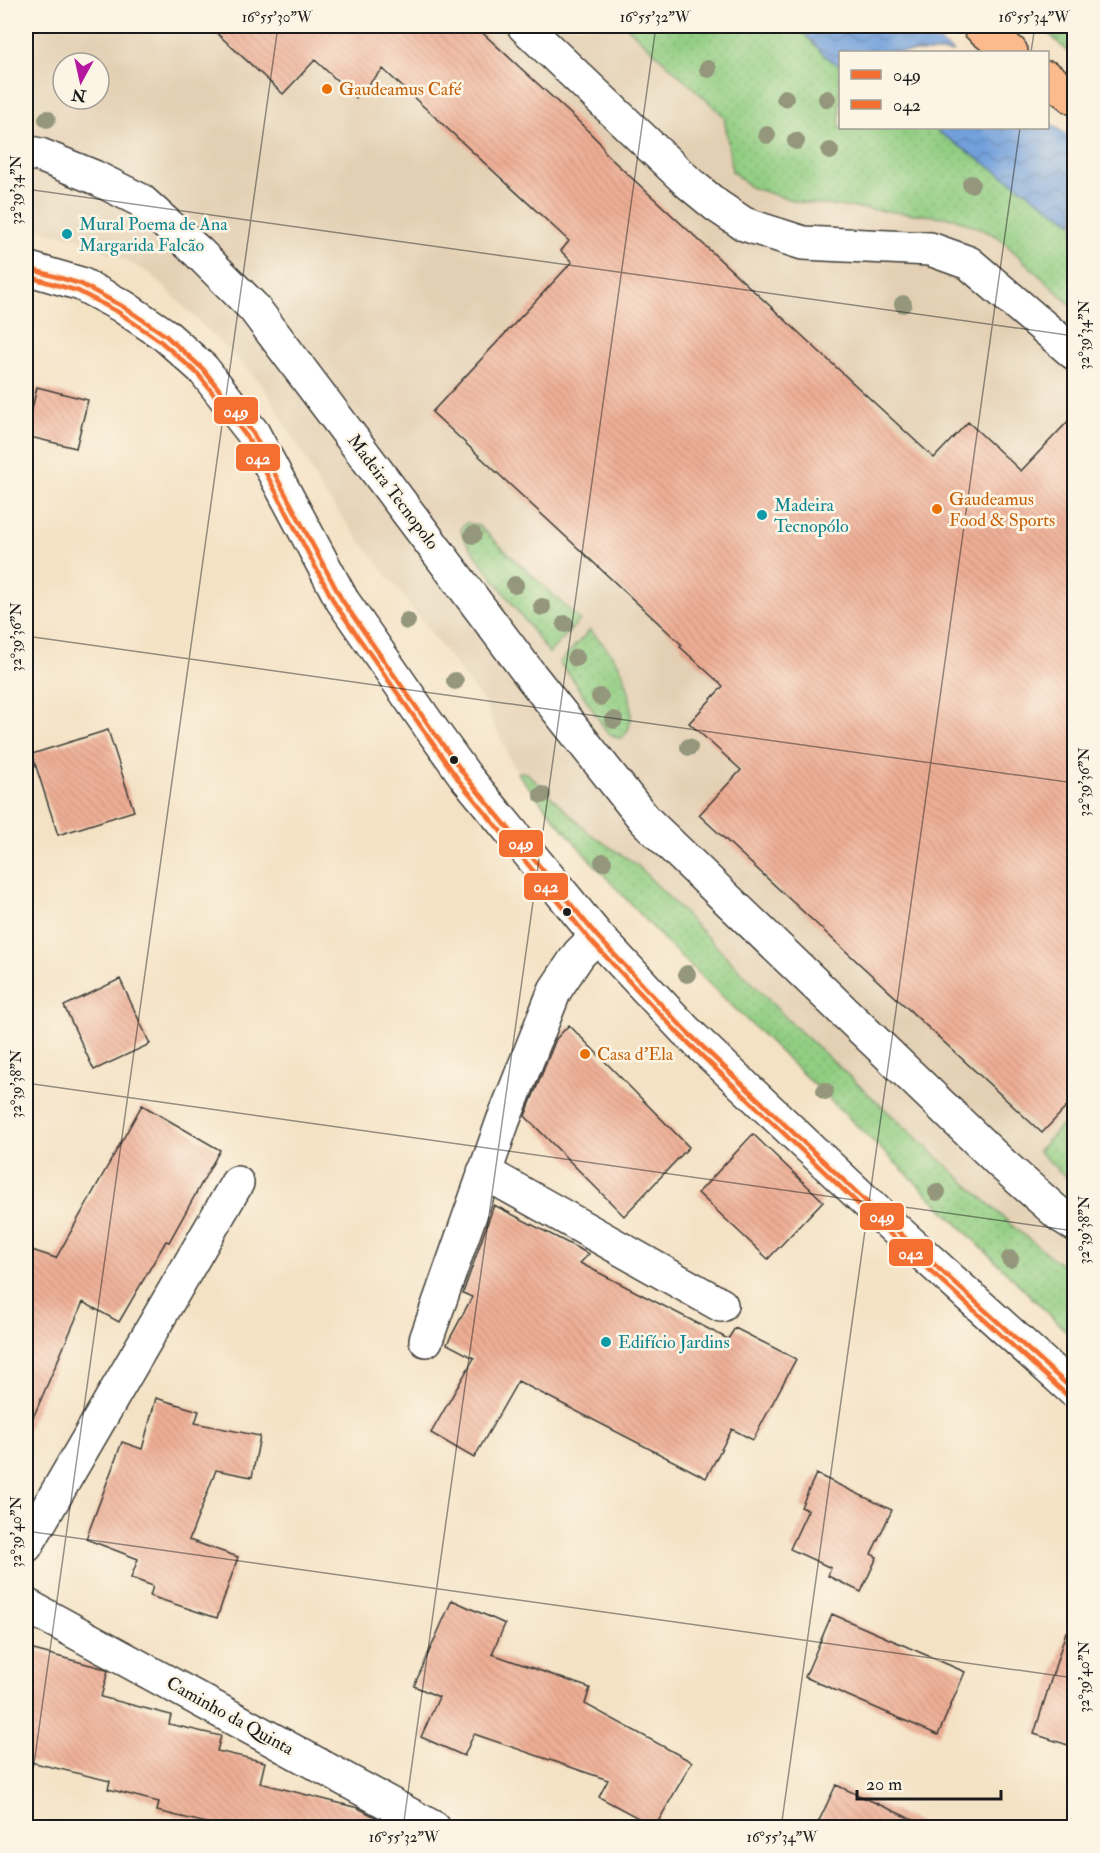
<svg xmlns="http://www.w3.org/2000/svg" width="1100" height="1853" viewBox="0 0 1100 1853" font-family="'IM FELL Double Pica',serif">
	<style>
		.built { fill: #e3d0b4; fill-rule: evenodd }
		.grass { fill: url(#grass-dots); stroke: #56744f; stroke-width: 1.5 }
		.water { fill: url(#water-waves); stroke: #475e7c; stroke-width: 1.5 }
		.building { fill: url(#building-back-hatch) }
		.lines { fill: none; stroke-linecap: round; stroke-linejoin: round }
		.minor-casing { stroke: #3c3a35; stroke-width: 36 }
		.major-casing { stroke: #3c3a35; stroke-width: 36 }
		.minor { stroke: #fff; stroke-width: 33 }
		.major { stroke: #fbbb8c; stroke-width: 33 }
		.bus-1-casing { stroke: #fcf5e5; stroke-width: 9 }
		.bus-2-casing { stroke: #fcf5e5; stroke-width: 9 }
		.bus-1 { stroke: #f37032; stroke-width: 4.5 }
		.bus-2 { stroke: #f37032; stroke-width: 4.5 }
		.tree { fill: #94977c }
		.ticks { fill: none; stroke: #1c1c1c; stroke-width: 1.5; stroke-opacity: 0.45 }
		.food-dot { fill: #e8710a; stroke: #fcf5e5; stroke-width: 2 }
		.culture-dot { fill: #0f9aa8; stroke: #fcf5e5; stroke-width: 2 }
		.bus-dot { fill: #1c1c1c; stroke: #fcf5e5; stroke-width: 2 }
		.labels { text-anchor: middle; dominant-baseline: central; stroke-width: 5; stroke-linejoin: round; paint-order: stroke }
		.food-label { font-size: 18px; fill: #c56008; stroke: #fcf5e5; text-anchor: start }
		.culture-label { font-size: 18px; fill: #0d838f; stroke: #fcf5e5; text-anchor: start }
		.street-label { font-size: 18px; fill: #1c1c1c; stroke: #fcf5e5 }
		.line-badge { stroke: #fcf5e5; stroke-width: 2 }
		.badge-label { font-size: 16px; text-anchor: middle; font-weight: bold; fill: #fff }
		.neatline { fill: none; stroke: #1c1c1c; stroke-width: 2 }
		.ticks-label { font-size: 15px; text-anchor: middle; fill: #1c1c1c }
	</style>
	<defs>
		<pattern id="grass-dots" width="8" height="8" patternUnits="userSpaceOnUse" patternTransform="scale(1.5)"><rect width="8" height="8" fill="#91cd82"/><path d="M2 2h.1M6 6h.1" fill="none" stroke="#7caf70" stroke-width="1.8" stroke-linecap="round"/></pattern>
		<pattern id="water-waves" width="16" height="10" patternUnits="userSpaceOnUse" patternTransform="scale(1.5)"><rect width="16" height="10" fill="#72a0db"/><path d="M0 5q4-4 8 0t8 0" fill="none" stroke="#5d82b1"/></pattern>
		<pattern id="building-back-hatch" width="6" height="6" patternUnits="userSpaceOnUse" patternTransform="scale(1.5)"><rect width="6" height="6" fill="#eeae95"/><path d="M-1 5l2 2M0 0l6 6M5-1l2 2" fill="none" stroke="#cc9580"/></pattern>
	</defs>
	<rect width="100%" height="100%" fill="#fcf5e5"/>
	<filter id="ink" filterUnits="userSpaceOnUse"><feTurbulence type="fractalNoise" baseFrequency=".0167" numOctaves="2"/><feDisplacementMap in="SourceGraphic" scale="12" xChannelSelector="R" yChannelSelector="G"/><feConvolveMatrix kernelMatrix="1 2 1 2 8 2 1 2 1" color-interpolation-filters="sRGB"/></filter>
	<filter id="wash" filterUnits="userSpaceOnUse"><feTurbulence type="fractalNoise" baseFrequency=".008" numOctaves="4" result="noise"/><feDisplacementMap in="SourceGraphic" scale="24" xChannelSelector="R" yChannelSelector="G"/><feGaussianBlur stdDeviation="1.35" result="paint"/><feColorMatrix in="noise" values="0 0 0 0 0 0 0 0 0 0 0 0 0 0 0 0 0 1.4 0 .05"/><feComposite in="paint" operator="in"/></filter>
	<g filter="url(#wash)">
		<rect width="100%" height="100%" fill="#f4e2c5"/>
		<path class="built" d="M26 26H798L824 55 840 66V128H933L1074 224V1339L908 1175 668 944 581 850 517 773 483 701 323 492 304 456 261 383 150 273 81 239 26 227ZM63 63H99V99H63Z"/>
		<path class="grass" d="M626 26H798L824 55 840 66V128H933L1074 224V308L997 236 954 218 798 202 750 187 732 171 724 116Z
			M1042 26H1074V59L1072 57Z
			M467 523 479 526 580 620 549 653 464 539 461 530 463 525Z
			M590 630C600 641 613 653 620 667 629 685 639 723 622 738H617L607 732 572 678 559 663Z
			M522 772 528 774 589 833 637 865 790 1022 1016 1229 1074 1275V1339L908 1175 668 944 581 850 517 773Z
			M1074 1112V1185L1038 1151Z"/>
		<path class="water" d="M798 26H919L953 52H840V66L824 55Z
			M1048 121 1074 141V224L933 128H1048Z"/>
		<g id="blocks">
			<path class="building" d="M209 26H475L575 118 600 143 606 154 934 458 968 422 1021 471 1074 415V1099L1042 1133 699 815 741 770 689 723 723 686 680 647 682 645 432 412 572 262 561 251 569 241 383 69 356 98 315 60 283 94Z
				M37 387 88 400 76 448 26 436Z
				M108 730 134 811 58 835 32 754Z
				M120 979 150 1044 94 1070 64 1006Z
				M569 1025 689 1147 624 1216 525 1116 556 1039Z
				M142 1105 220 1150 169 1242 166 1241 119 1322 83 1302 26 1434V1248L56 1258Z
				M753 1134 823 1201 768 1259 698 1193Z
				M494 1205 589 1254 580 1263 728 1339 735 1328 796 1359 753 1440 732 1429 706 1478 518 1381 474 1458 431 1433 474 1358 447 1344 472 1297 463 1293Z
				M156 1398 199 1411 195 1423 260 1436 252 1477 216 1470 189 1540 238 1557 217 1618 150 1596 153 1586 131 1578 138 1559 86 1539 122 1442 142 1449Z
				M816 1474 892 1510 871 1554 877 1557 861 1592 828 1576 831 1568 790 1549 808 1510 801 1507Z
				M452 1600 505 1624 492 1654 590 1688 585 1704 692 1762 655 1827 599 1797 608 1780 474 1734 464 1756 421 1737 439 1697 414 1686Z
				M832 1614 965 1672 938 1735 805 1677Z
				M1066 1632 1074 1633V1747L1034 1734Z
				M26 1648 102 1668 108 1671 101 1697 171 1715 169 1724 221 1736 217 1751 265 1762 260 1783 358 1808 381 1820 380 1827H223L157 1811 159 1802 108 1789 110 1781 26 1761Z
				M836 1785 929 1827H816Z"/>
		</g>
	</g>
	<g filter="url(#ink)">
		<use href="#blocks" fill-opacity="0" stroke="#3c3a35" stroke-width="1.5"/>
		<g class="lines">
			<g class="minor-casing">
				<path id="minor" d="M524 26 689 183 717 206 744 224 803 243 930 249 969 263 1074 353
					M26 152 40 155 94 177 140 200 198 252 254 308 531 676 645 820 1001 1163 1060 1215 1074 1224
					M26 268 81 284 122 306 165 335 203 369 253 433 342 600 430 727 466 777 597 936 685 1030 893 1227 1074 1391
					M484 1172 721 1305
					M426 1340 503 1121 555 990 579 954 597 936
					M26 1546 237 1183
					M26 1605 434 1828"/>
			</g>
			<g class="major-casing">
				<path id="major" d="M979 26 1011 52
					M1048 78 1074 98"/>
			</g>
			<use href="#minor" class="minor"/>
			<use href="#major" class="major"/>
			<g class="bus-1-casing">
				<path id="bus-1" d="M26 268 81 284 122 306 165 335 203 369 253 433 342 600 430 727 466 777 597 936 685 1030 893 1227 1074 1391"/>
			</g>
			<g class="bus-2-casing">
				<path id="bus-2" d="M26 276 78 291 118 312 160 341 198 374 247 437 335 604 424 731 460 782 591 941 680 1035 888 1232 1069 1397"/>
			</g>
			<use href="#bus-1" class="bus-1"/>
			<use href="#bus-2" class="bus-2"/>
		</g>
		<g class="tree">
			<circle cx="708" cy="69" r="9"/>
			<circle cx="785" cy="98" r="9"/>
			<circle cx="827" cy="99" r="9"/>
			<circle cx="47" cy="119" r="9"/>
			<circle cx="767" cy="135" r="9"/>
			<circle cx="796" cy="141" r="9"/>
			<circle cx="830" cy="151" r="9"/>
			<circle cx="971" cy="184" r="9"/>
			<circle cx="903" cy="304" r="9"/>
			<circle cx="473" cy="535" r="9"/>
			<circle cx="515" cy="585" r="9"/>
			<circle cx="542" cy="607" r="9"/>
			<circle cx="407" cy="621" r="9"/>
			<circle cx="565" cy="624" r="9"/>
			<circle cx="576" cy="658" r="9"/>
			<circle cx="455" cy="681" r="9"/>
			<circle cx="600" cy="697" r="9"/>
			<circle cx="614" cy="720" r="9"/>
			<circle cx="689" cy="747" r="9"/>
			<circle cx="542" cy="795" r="9"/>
			<circle cx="603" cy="862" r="9"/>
			<circle cx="687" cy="974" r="9"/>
			<circle cx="825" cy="1091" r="9"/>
			<circle cx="937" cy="1192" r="9"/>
			<circle cx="1010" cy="1259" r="9"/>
		</g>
	</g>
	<path class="ticks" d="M1031 52 1035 26M26 189 1074 336M26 636 1074 783M26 1083 1074 1231M26 1531 1074 1678M26 1821 278 26M403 1828 656 26M781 1828 1020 128"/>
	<g class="food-dot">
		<circle cx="327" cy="89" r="6"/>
		<circle cx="937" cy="509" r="6"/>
		<circle cx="585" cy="1054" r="6"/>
	</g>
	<g class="culture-dot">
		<circle cx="67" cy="234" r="6"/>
		<circle cx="762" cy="515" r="6"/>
		<circle cx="606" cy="1342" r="6"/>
	</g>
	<g class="bus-dot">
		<circle cx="454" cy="760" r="5"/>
		<circle cx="567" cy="912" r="5"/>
	</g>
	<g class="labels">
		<g class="food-label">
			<text x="339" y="89">Gaudeamus Café</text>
			<text x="949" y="499">Gaudeamus<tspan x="949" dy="21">Food &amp; Sports</tspan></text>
			<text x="597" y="1054">Casa d'Ela</text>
		</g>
		<g class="culture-label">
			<text x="79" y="224">Mural Poema de Ana<tspan x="79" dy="21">Margarida Falcão</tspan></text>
			<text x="774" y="505">Madeira<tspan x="774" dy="21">Tecnopólo</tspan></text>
			<text x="618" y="1342">Edifício Jardins</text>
		</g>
		<g class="street-label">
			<text transform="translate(393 492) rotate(53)">Madeira Tecnopolo</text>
			<text transform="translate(230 1716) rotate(29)">Caminho da Quinta</text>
		</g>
	</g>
	<g class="line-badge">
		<rect x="213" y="396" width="46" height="29" rx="6" fill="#f37032"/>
		<rect x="235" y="443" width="46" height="29" rx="6" fill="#f37032"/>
		<rect x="498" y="829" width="46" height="29" rx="6" fill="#f37032"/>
		<rect x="523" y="872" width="46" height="29" rx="6" fill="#f37032"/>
		<rect x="859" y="1202" width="46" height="29" rx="6" fill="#f37032"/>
		<rect x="888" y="1238" width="46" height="29" rx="6" fill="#f37032"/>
	</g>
	<g class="badge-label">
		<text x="236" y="417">049</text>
		<text x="258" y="464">042</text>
		<text x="521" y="849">049</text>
		<text x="546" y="892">042</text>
		<text x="882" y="1222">049</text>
		<text x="911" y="1259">042</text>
	</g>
	<rect width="1100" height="1853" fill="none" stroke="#fcf5e5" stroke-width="66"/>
	<rect x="839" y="51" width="210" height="78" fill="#fcf5e5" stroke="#a29e95" stroke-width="1.5"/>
	<rect x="851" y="70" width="30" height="9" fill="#f37032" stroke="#a29e95" stroke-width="1.5"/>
	<text x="893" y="81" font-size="18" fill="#1c1c1c">049</text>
	<rect x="851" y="100" width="30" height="9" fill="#f37032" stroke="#a29e95" stroke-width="1.5"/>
	<text x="893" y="111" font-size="18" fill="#1c1c1c">042</text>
	<g transform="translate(81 81) rotate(188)"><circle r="28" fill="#fcf5e5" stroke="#a29e95" stroke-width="1.5"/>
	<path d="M0-4.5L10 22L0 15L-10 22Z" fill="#b5179e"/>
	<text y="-9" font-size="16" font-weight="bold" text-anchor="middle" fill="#1c1c1c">N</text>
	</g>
	<path d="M857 1790v9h144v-9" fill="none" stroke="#1c1c1c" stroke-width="3"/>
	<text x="866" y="1790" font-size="18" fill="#1c1c1c" stroke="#fcf5e5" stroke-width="4.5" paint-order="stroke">20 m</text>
	<rect x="33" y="33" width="1034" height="1787" class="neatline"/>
	<g class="ticks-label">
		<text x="277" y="22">16°55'30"W</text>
		<text x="655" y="22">16°55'32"W</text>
		<text x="1034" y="22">16°55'34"W</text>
		<text transform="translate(16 190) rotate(-90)" y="5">32°39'34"N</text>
		<text transform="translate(1084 335) rotate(-90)" y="5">32°39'34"N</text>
		<text transform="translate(16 637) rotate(-90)" y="5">32°39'36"N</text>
		<text transform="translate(1084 782) rotate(-90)" y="5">32°39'36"N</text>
		<text transform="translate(16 1084) rotate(-90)" y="5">32°39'38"N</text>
		<text transform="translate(1084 1230) rotate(-90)" y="5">32°39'38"N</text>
		<text transform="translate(16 1532) rotate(-90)" y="5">32°39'40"N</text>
		<text transform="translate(1084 1677) rotate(-90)" y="5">32°39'40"N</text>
		<text x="404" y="1842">16°55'32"W</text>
		<text x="782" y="1842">16°55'34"W</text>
	</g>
</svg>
